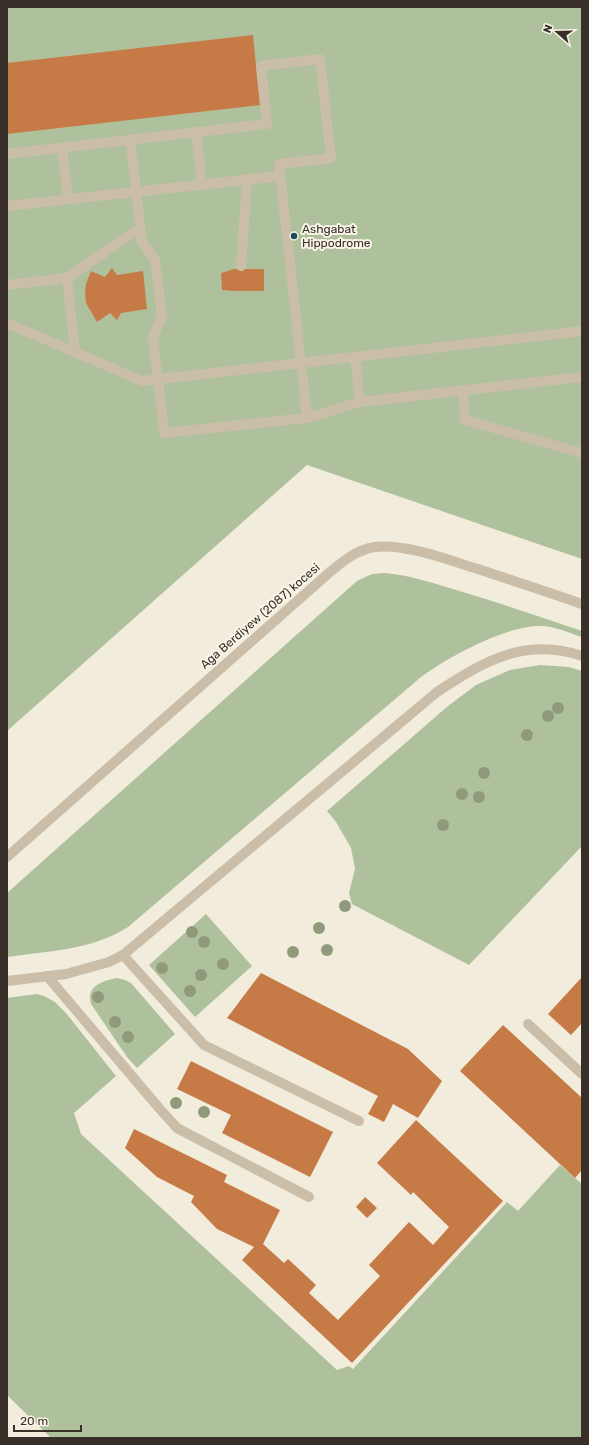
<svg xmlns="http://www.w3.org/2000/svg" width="589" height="1445" viewBox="0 0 589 1445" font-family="Rubik,sans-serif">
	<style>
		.green { fill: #aec19c }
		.building { fill: #c67b46 }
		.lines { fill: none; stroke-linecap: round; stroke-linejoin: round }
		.service { stroke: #cabea8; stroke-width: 10 }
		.minor { stroke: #cabea8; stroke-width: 10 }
		.tree { fill: #909a7b }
		.poi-dot { fill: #1d4b59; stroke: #faf5e9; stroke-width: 1.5 }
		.labels { text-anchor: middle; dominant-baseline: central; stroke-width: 4; stroke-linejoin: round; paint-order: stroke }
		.poi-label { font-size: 12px; fill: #372f28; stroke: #faf5e9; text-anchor: start }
		.street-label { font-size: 12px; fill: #372f28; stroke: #faf5e9 }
	</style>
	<rect width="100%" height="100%" fill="#f2ecdc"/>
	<path class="green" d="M7 7H582V559L307 465 7 731Z
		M384 573C408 575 430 582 453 589 496 602 539 616 582 631V637C569 633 555 626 541 626 507 625 448 657 421 677L128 927C93 950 48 951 7 957V893L357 581 372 574Z
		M540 665 569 667 582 671V846L469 965 352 904 349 893 355 869 351 848 336 822 327 811 448 706 476 685 510 670Z
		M206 914 252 966 195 1017 149 965Z
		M117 978 125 980 131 983 175 1034 137 1068 127 1057 91 1004C86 986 102 981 117 978Z
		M37 994 44 996 55 1002 66 1013 116 1076 74 1113 81 1134 337 1370 349 1366 353 1369 507 1202 518 1211 560 1165 582 1184V1438H51L7 1395V998Z"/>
	<path class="building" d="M253 35 260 105 7 134V63Z
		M112 268 117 275 143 271 147 309 121 313 117 320 110 313 97 322 86 303 85 292 86 284 91 271 105 277Z
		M234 269H264V291H234L222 290 221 273Z
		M261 973 408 1049 442 1081 418 1118 393 1104 384 1122 368 1114 378 1096 227 1018Z
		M582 977V1023L571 1035 548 1014Z
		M503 1025 582 1098V1170L575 1178 460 1071Z
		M191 1061 333 1132 310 1177 222 1133 231 1115 177 1089Z
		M416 1120 503 1201 352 1363 242 1260 254 1247 217 1229 191 1202 194 1196 157 1177 125 1148 134 1129 227 1175 224 1182 280 1210 263 1244 284 1263 288 1259 316 1285 309 1293 338 1320 380 1276 369 1265 409 1222 433 1245 449 1227 413 1192 411 1195 377 1163Z
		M365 1197 377 1208 367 1218 356 1207Z"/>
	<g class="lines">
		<path class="service" d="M196 132 202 185
			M130 139 142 242 155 260 162 316 153 337 164 433 307 418 360 402 582 377
			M62 148 68 199
			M7 154 267 124 261 66 320 59 331 158 279 164 307 418
			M7 206 280 176
			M241 266 247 180
			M67 278 75 352
			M7 285 67 278 140 228
			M7 323 142 381 582 331
			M355 357 360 402
			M463 390 465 420 582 453
			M123 955 204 1045 359 1121
			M47 976 159 1108 177 1128 309 1197
			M528 1024 582 1074"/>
		<path class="minor" d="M7 857 330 572C343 561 357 550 374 547 406 543 451 561 481 570 514 581 548 592 582 604
			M7 981 66 974 109 962 123 955 437 692C484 661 525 637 582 656"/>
	</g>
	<g class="tree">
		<circle cx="558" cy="708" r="6"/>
		<circle cx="548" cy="716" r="6"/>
		<circle cx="527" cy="735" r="6"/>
		<circle cx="484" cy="773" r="6"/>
		<circle cx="462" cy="794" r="6"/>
		<circle cx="479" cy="797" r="6"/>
		<circle cx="443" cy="825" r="6"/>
		<circle cx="345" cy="906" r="6"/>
		<circle cx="319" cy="928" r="6"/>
		<circle cx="192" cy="932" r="6"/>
		<circle cx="204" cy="942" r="6"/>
		<circle cx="327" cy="950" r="6"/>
		<circle cx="293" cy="952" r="6"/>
		<circle cx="223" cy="964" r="6"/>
		<circle cx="162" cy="968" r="6"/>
		<circle cx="201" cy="975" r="6"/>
		<circle cx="190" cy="991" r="6"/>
		<circle cx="98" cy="997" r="6"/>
		<circle cx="115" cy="1022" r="6"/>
		<circle cx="128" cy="1037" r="6"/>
		<circle cx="176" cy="1103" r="6"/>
		<circle cx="204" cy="1112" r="6"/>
	</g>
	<circle class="poi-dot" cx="294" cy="236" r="4"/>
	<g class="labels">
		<g class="poi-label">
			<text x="302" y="229">Ashgabat<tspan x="302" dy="14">Hippodrome</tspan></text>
		</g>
		<g class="street-label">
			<text transform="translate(260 616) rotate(-41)">Aga Berdiyew (2087) kocesi</text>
		</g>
	</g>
	<rect width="589" height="1445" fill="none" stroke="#372f28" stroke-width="16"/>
	<g transform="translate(557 32) rotate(290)" stroke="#faf5e9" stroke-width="3" paint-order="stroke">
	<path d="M0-3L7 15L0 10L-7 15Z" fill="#372f28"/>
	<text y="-6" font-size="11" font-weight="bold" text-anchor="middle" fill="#372f28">N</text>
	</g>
	<path d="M14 1425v6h67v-6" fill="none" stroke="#372f28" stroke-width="2"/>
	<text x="20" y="1425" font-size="12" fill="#372f28" stroke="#faf5e9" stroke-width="3" paint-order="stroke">20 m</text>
</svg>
